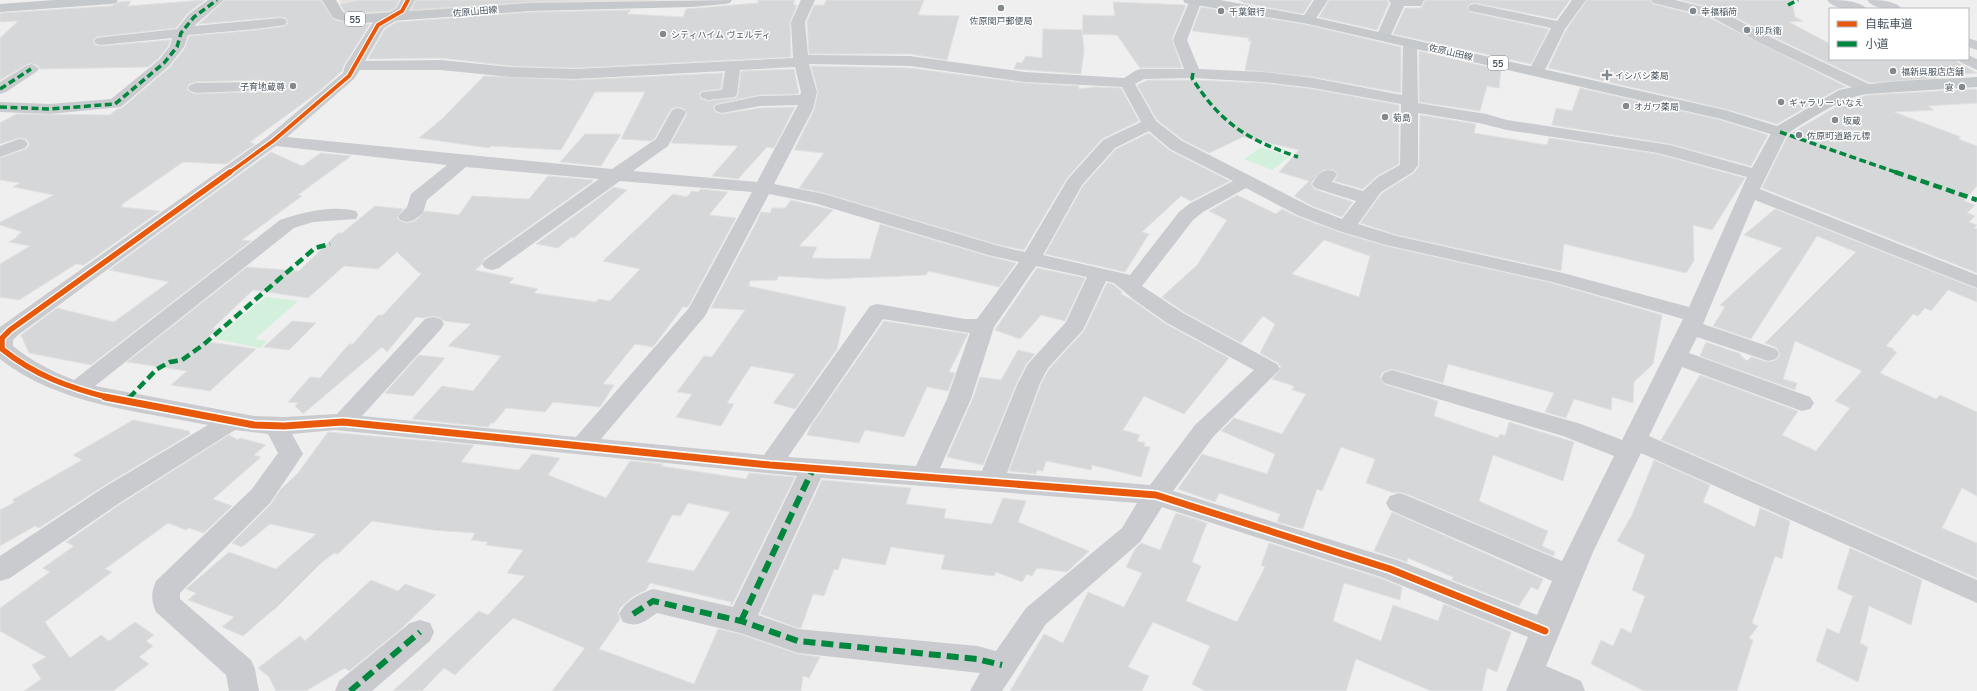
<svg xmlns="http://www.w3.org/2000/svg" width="1977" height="691" viewBox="0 0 1977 691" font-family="Mulish,'Noto Sans JP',sans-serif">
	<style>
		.commercial { fill: #e5e3dd }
		.green { fill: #d3f0dd }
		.building { fill: #d6d7d8; stroke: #e1e1e2; fill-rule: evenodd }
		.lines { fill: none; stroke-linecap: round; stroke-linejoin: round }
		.minor { fill: #c9cbce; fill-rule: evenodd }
		.major { fill: #c6c9cc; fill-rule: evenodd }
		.quiet-far2 { stroke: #00873e; stroke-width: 3.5; stroke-dasharray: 7 3.5; stroke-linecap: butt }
		.quiet-far1 { stroke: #00873e; stroke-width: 4.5; stroke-dasharray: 9 4.5; stroke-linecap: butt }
		.quiet { stroke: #00873e; stroke-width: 6; stroke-dasharray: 12 6; stroke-linecap: butt }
		.cycleway-far2-casing { stroke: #fff; stroke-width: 6 }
		.cycleway-far1-casing { stroke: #fff; stroke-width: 8 }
		.cycleway-casing { stroke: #fff; stroke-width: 10 }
		.cycleway-far2 { stroke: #e8590c; stroke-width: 4 }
		.cycleway-far1 { stroke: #e8590c; stroke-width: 5.5 }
		.cycleway { stroke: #e8590c; stroke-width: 7 }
		.poi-dot { fill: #828a90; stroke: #fff; stroke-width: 1.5 }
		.labels { text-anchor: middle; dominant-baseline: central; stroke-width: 3; stroke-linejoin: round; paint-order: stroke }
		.far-street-label { font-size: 9px; fill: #46535d; stroke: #fff }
		.far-poi-label { font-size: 9px; fill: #46535d; stroke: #fff; text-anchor: start }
		.shield { fill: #fff; stroke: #7e878e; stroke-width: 1 }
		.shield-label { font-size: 9px; font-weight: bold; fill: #46535d }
	</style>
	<rect width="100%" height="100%" fill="#f0efef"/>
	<path class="commercial" d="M339 0H687L532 4 362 16 348 14Z"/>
	<path class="green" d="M1261 147 1289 157 1272 170 1244 159Z
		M266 297 298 301 255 339 267 341 261 348 214 339Z"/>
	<path class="building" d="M204 0H205L188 13 176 28 96 37 93 40 95 45 101 46 170 40 169 45 158 59 148 67 40 69 37 65 30 63 0 80V38L18 21 0 22V13L111 6 118 2 131 1 128 6Z
		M225 0H321L333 19 351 24H370L344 65 342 71 317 93 250 142 255 144 226 164 183 162 121 205 123 206 121 207 160 211 84 265 76 264 19 300 0 297V264L30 246 9 242 19 236H16L22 232 0 225V222L54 195 13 187 20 183 0 180V158L26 149 30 144 26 139 19 138 0 144V123L16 114 110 115 117 109 122 108 170 67 185 48 189 36 256 30 285 26 288 23 286 18 280 17 199 24ZM260 80 267 83 269 86 267 91 196 94 190 92 187 89 189 84 196 82Z
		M360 0H399L396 7 389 11 352 13 344 11 340 4Z
		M416 0H603L531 2 411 10Z
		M758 0H794V5H797L790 22 791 57 575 68 511 66 441 58 368 59 385 29 397 22 531 12 631 10 627 14 683 17 686 9 758 3Z
		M826 0H924L918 15 959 16 947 60 910 54H809L807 22 814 5H824Z
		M1239 0H1312L1303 14 1244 3Z
		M1329 0H1386L1389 3 1377 30 1319 17Z
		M1425 0H1570L1556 19 1475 3 1470 4 1467 7 1470 12 1549 29 1531 64 1393 34 1405 8H1421Z
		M1587 0H1650L1653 4 1710 18 1847 87 1838 89 1777 124 1725 109 1548 68 1566 30Z
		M1681 0H1792L1795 17 1803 21 1789 22 1830 44V59H1956L1959 63 1977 73 1951 75 1953 77 1870 83 1769 35 1722 10Z
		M1113 2 1186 5 1172 39 1182 68H1140L1117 35 1082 34 1083 15 1115 16Z
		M1201 7 1308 25 1401 47V93L1313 77 1245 70 1251 41H1248L1249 38 1192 31Z
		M1043 29 1082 30 1084 51 1081 74 1014 69 1017 62 1022 63 1026 56 1042 58Z
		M1419 51 1501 70 1499 88 1487 86 1480 111 1419 102Z
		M811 66 910 68 1025 83 1079 86V89L1095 87 1121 88 1139 121 1102 139 1067 178 1024 250 999 245 824 193 799 188 824 153 794 150 814 110 818 92Z
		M794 69 799 94 760 95 716 104 713 107 715 112 722 114 760 108 795 107 774 148 767 147 738 179 712 176 738 146 671 143 687 114 684 109 678 107 671 109 655 138 651 141 621 139 645 92H595L561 150 491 146 489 148 419 138 443 118 484 76 575 80 723 73 721 89 702 91 699 94 701 99 708 101 736 98 738 94 741 71Z
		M1193 80 1263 83 1313 89 1399 105V164L1377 176 1363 189 1334 181 1338 175 1334 170H1323L1311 183 1314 189 1353 202 1342 217 1312 206 1294 196 1309 181 1279 172 1299 150 1243 137 1209 153 1183 140 1157 120 1137 85 1148 80Z
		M1580 88 1721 120 1768 135 1751 166 1670 144 1552 125 1556 108 1572 111Z
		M1975 89 1977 90V103L1928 106 1934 110 1894 112 1961 137 1958 139 1977 146V186L1964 201 1975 205 1967 213 1975 216 1969 222 1977 225 1974 228 1977 229V273L1762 188 1788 135 1841 104 1867 95Z
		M1420 115 1476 124 1474 133 1547 145 1549 138 1658 154 1745 178 1712 230 1693 225 1694 261 1686 273 1564 244 1561 271 1397 235 1360 223 1382 193 1414 173 1419 166Z
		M1149 133 1169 150 1230 181 1191 201 1181 196 1142 232 1149 234 1125 272 1045 254 1083 186 1116 149Z
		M585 134H621L601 166 560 162Z
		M271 152 302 166 321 153 351 156 298 195 302 196 242 240 251 241 91 365 29 353 21 335 57 308 114 322 169 282 109 270Z
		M548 176 593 180 592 182 484 259 481 265 475 270 514 278 509 283 538 289 534 293 596 302 598 299 610 301 640 269 603 261 673 194 687 197 692 191 698 192 701 189 728 192 709 215 736 218 688 307H683L653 347 635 344 603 384 614 385 600 407 553 402 545 412 506 408 494 423H491L488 427 412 419 442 386 473 391 501 356 448 346 471 324 444 321 441 318 433 316 424 318 416 317 387 352 382 347 303 414 295 406 298 403 288 402 310 377 320 378 349 344H353L378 315H383L422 273H419L397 252 378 269 344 266 308 298 253 290 212 329H217L203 341 256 349 210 391 171 385 187 371 127 362 247 267 299 271 338 233H342L375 206 403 209 397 217 400 221 407 223 415 221 425 211 459 215 472 196 529 199Z
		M614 187 627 190 574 238 571 237 558 248 536 244Z
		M1237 195 1276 214 1282 209 1296 216 1339 232 1386 246 1552 283 1662 315 1653 364 1634 382 1633 403 1612 397 1611 410 1574 399 1566 418 1545 412 1554 393 1448 364 1443 383 1392 369 1383 372 1380 377 1384 384 1438 401 1434 416 1498 438 1500 434 1505 436 1509 422 1574 442 1563 481 1493 455 1479 501 1548 531 1542 546 1555 552 1553 556 1409 495 1399 492 1394 493 1366 483 1375 459 1341 447 1322 491 1317 489 1303 529 1277 522 1280 514 1219 493 1215 502 1178 489 1202 454 1267 474 1275 454 1221 431 1234 418 1282 434 1306 394 1292 390 1294 386 1272 379 1281 368 1278 363 1260 353 1275 324 1263 316 1241 343 1184 312 1162 297 1197 265 1227 220 1209 211ZM1324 240 1370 256 1359 297 1292 274Z
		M791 200 833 210 799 246 817 247 812 258 870 259 880 224 988 256 1016 263 999 287 928 271 926 275 829 279 778 276 777 280 750 281 749 286 846 307 837 349 795 409 773 403 795 374 751 366 727 403 734 404 721 426 676 417 692 394 677 392 704 356 712 357 745 310 711 308 757 221 761 212 770 213 772 208H785Z
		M1775 209 1977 289V302L1948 290 1931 311 1925 308 1918 316 1913 314 1886 346 1894 349 1893 350 1897 352 1880 373 1936 399 1940 395 1977 412V496L1962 488 1942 528 1977 543V578L1661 440 1700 375 1798 411 1782 435 1816 451 1850 408 1835 401 1862 371 1795 341 1783 379 1797 383 1795 390 1700 356 1706 342 1741 354 1740 355 1747 361 1751 357 1768 362 1776 360 1780 355 1777 348 1765 343 1856 252 1817 236 1751 339 1713 326 1725 307 1720 305 1782 248 1744 235Z
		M1037 268 1085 278 1065 321 1041 315 1020 339 995 330Z
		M1107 283 1113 284 1122 292 1121 294 1129 298 1166 324 1229 358 1184 414 1144 396 1123 430 1140 435 1137 441 1145 443 1144 446 1150 447 1141 477 1092 465 1091 470 1046 461 1043 471 1037 470 1036 474 1009 471 1041 384 1049 369 1084 331Z
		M292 321 316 323 289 350 264 347Z
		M884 321 968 334 949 372 955 373 948 391 927 387 904 437 865 430 859 443 807 435 812 424Z
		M1018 350 1035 354 1027 363 1017 382 983 465 947 457 973 398 980 377 1001 380Z
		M419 355 445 358 413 396 385 393Z
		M133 420 189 431 190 434 102 487 39 528 35 526 0 546V510L15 502 12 500 82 460 73 455Z
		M328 432 474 445 461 462 519 470 532 454 560 458 548 475 606 498 630 461 663 464 661 466 746 479 749 473 795 477 732 605H730L731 602 650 583 646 590 632 597 620 608 618 613 620 619 599 649 694 684 718 629 740 634 798 654 820 657 809 678 803 676 801 691H552L585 648 513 618 455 675 444 668 422 691H393L479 611 488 615 525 576 507 573 523 550 486 545 488 542 471 540 475 533 432 530 372 521 338 554 334 553 321 563 274 610H273L243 636 222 627 234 617 188 600 196 593 186 589 229 552 276 569 316 534 270 524 242 547 232 543 271 504 281 489 298 473ZM688 503 730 512 694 571 647 562 672 515 681 516Z
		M229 435 238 440 240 438 266 445 254 455 261 457 213 499 232 506 204 533 189 528 186 530 168 523 105 569 112 572 45 622 70 658 101 635 109 641 135 622 154 635 146 641 153 646 139 657 149 664 113 691H24L41 679 32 665 46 657 0 631V608L50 572 43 568 74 546 66 542 122 503Z
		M1654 460 1710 485 1703 502 1755 527 1760 508 1790 521 1782 559 1775 556 1752 623 1758 626 1749 638 1753 640 1737 691H1644L1591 664 1601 640 1613 646 1621 628 1631 633 1645 596 1632 590 1645 555 1617 541 1632 515Z
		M822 480 911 488 906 504 946 509 944 518 992 524 1003 498 1026 501 1018 522 1089 551 1067 572 1037 568 1032 576 1027 574 1022 582 996 572 994 576 941 569 945 555 891 547 885 565 842 558 838 570 834 569 824 596 813 594 801 628H798L760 614Z
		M1392 512 1543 579 1538 590 1531 587 1519 606 1452 580 1453 577 1408 558 1407 562 1374 551Z
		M1176 513 1207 523 1192 562 1201 566 1186 601 1237 622 1265 567 1261 565 1269 543 1380 578 1402 587 1400 600 1344 583 1333 621 1381 641 1393 605 1438 621 1444 604 1511 632 1497 672 1487 668 1482 691H1431L1356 659 1346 691H1205L1192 684 1210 646 1153 622 1128 667 1149 676 1142 691H1010L1044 634 1063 643 1088 592 1124 607 1142 573 1126 567 1135 549 1141 543 1160 550Z
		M1850 548 1922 580 1911 625 1869 606 1860 643 1868 647 1858 682 1816 661 1827 628 1839 634 1853 596 1837 589Z
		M371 580 398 591 405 584 436 595 401 629 349 671 345 668 306 691H276L269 677 258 668 300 636 305 641Z"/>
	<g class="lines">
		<path class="minor" d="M208 0H224L194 26 280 18 285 19 287 22 285 25 256 29 188 35 184 47 169 66 121 107 50 114 0 112V102L50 104 111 99 159 60 170 46 172 38 101 45 96 44 94 41 96 38 177 29 189 14Z
			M401 0H415L407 14 384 28 365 61 441 60 511 67 575 69 793 58 791 22 801 0H815L805 22 808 55 910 56 1025 72 1124 78 1135 71 1140 69H1184L1173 40 1190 0H1202L1187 40 1199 69 1263 72 1313 78 1402 95 1403 43 1405 40H1415L1417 43 1418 103 1486 114 1507 120 1670 145 1752 168 1774 128 1780 127 1786 128 1788 132 1760 189 1977 275V288L1755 200 1703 324 1776 349 1779 354 1776 359 1768 361 1697 337 1689 353 1810 397 1814 403 1810 409 1802 411 1682 367 1649 436 1977 580V603L1641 453 1593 552 1546 666 1581 681 1585 691H1506L1528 637 1381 577 1162 507 1140 542 1046 624 1002 691H970L980 673 798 653 740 633 657 613C644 622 638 628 623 622L619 614C625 601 639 594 653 589L733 607 797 476 335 430 292 434 303 454 270 503 180 593V599L251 660 255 669 259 691H229L226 675 156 612C151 601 151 592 156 581L252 489 278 453 268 434 235 430 121 502 10 578 0 581V556L103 488 208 425C138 411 58 405 0 359V327L267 137 343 73 345 66 373 22 397 8ZM809 64 910 66 1025 82 1122 87 1141 122 1103 140 1068 179 1025 252 999 246 824 194 774 184 813 109 817 92ZM795 67 801 92 800 95 760 96 716 105 714 108 716 111 722 113 760 106 798 105 757 182 633 171 668 146 686 113 684 110 678 108 672 110 656 139 612 169 287 137 354 79 360 70H441L511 77 575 79 725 71 722 90 702 92 700 95 702 98 708 100 735 97 737 94 740 70ZM1193 78 1263 82 1313 88 1401 104 1400 165 1378 177 1363 191 1332 182 1337 175 1334 171C1322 168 1318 175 1312 184L1315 188 1356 201 1342 219 1311 207 1182 141 1156 121 1135 84 1144 79ZM1418 113 1479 123 1507 130 1658 153 1747 177 1689 307 1563 273 1397 236 1358 224 1381 192 1413 172 1418 165ZM1149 131 1170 149 1233 181 1189 204 1179 212 1130 275 1043 255 1082 185 1115 148ZM276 146 447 165 411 194 407 207 398 216 400 220 407 222 414 220 423 213 427 200 466 167 599 179 485 260 482 264 485 268 492 270 499 268 620 181 752 192 689 308 576 437 362 416 441 329 444 324 441 319 433 317 425 319 337 414 284 417 254 416 95 386 294 228 313 222 356 219 358 215 356 211C331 205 304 212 280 220L74 380C51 371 32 361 13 346V340L18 335ZM1246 188 1297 215 1339 231 1386 245 1552 282 1683 319 1622 440 1581 424 1392 370 1384 373 1381 378 1384 383 1563 436 1614 456 1562 561 1408 496 1399 493 1390 496 1386 503 1390 510 1552 581 1537 615 1400 561 1173 491 1213 437 1280 369 1277 364 1183 313 1142 286 1193 220 1203 212ZM769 194 814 203 988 255 1019 262 977 319H965L877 304 870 306 764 455 601 439 705 316ZM1036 266 1087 277 1066 322 1028 364 1018 383 982 471 940 468 971 399 994 327ZM1106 281 1114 283 1133 299 1167 323 1254 370 1195 425 1150 485 1007 473 1040 383 1048 368 1083 330ZM883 319 970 333 947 399 916 466 788 457ZM821 478 1137 503 1122 528 1026 608 996 651 977 646 798 629 758 615Z
			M1314 0H1328L1313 23H1303L1301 20Z
			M1388 0H1424L1421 6H1404L1390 37 1388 40H1378L1376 37 1391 3Z
			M1572 0H1586L1565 29 1544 72 1541 75H1531L1528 72 1551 28 1475 12 1470 11 1468 8 1470 5 1475 4 1557 21Z
			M1651 0H1675L1721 11 1768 36 1873 86 1875 89 1873 92 1867 94 1861 92 1758 42 1711 17 1653 3Z
			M1827 0C1839 0 1859 0 1867 9 1855 9 1835 11 1827 0Z
			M1867 0C1878 0 1895 0 1902 9 1891 9 1874 10 1867 0Z
			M1968 38 1977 41V50L1968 47Z
			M1968 55 1977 59V70L1960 62 1957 59H1968Z
			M31 64 36 66 39 69 36 72 6 92 0 94V82L26 66Z
			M260 82 266 84 268 87 266 90 196 93 190 91 188 88 190 85 196 83Z
			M19 139 25 140 28 144 25 148 0 157V146Z
			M420 620 430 623 434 632 430 641 372 691H335L339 681 410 623Z"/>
		<path class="major" d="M54 0H118L116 3 111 4 0 12V4Z
			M322 0H336L343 12 352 15 531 3 732 0 730 3 725 4 692 7 531 11 363 23H351L333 18Z
			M1183 0H1220L1308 16 1725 110 1777 126 1839 90C1884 79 1932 80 1977 77V87L1867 94C1842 98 1821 113 1799 126 1792 130 1788 135 1780 137L1721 119 1308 24 1190 4 1185 3Z"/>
		<path class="quiet-far2" d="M1788 5 1798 0
			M1193 73 1192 78C1221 124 1248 140 1298 157
			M0 89 31 69
			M0 107 50 109 115 104 164 63 177 47 181 33 194 17 217 0
			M1780 132 1898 173"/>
		<path class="quiet-far1" d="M1895 172 1977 200
			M129 398 157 369 170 362 182 360 203 345 315 248 330 244"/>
		<path class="quiet" d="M125 401 130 397
			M633 614 653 601 741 621 798 641 977 659 1002 665
			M741 621 813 469
			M350 691 420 632"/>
		<g class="cycleway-far2-casing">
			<path id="cycleway-far2" d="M229 173 273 141 349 76 378 25 402 11 408 0"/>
		</g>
		<g class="cycleway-far1-casing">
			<path id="cycleway-far1" d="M110 398C70 388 34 375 2 349V338L10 330 230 172"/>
		</g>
		<g class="cycleway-casing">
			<path id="cycleway" d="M105 397 254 425 284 426 343 422 770 465 1156 495 1390 569 1545 631"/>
		</g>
		<use href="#cycleway-far2" class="cycleway-far2"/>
		<use href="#cycleway-far1" class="cycleway-far1"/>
		<use href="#cycleway" class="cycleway"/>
	</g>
	<g class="poi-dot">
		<circle cx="1001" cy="8" r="4"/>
		<circle cx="1221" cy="11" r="4"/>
		<circle cx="1693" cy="11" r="4"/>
		<circle cx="1747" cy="30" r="4"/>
		<circle cx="663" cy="34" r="4"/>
		<circle cx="1893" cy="71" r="4"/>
		<path d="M1605 69h4v4h4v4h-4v4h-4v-4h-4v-4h4z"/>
		<circle cx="293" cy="86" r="4"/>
		<circle cx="1962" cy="87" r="4"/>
		<circle cx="1781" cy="102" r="4"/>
		<circle cx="1626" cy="106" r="4"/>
		<circle cx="1385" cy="117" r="4"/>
		<circle cx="1835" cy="120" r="4"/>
		<circle cx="1799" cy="135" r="4"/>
	</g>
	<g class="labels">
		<g class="far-street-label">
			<text transform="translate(475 11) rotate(-5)">佐原山田線</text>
			<text transform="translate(1451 52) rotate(13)">佐原山田線</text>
		</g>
		<g class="far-poi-label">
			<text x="1229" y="11">千葉銀行</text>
			<text x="1701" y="11">幸福稲荷</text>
			<text x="1001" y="20" text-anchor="middle">佐原関戸郵便局</text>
			<text x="1755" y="30">卯兵衞</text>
			<text x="671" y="34">シティハイム ヴェルディ</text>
			<text x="1901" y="71">福新呉服店店舗</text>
			<text x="1615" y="75">イシバシ薬局</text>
			<text x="285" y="86" text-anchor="end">子育地蔵尊</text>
			<text x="1954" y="87" text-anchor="end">宴</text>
			<text x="1789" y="102">ギャラリー いなえ</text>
			<text x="1634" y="106">オガワ薬局</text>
			<text x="1393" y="117">菊島</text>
			<text x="1843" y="120">坂蔵</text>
			<text x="1807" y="135">佐原町道路元標</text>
		</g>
		<g class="shield">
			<rect x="345" y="12" width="20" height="14" rx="3"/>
			<rect x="1488" y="56" width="20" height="14" rx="3"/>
		</g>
		<g class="shield-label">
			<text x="355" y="19">55</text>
			<text x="1498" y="63">55</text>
		</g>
	</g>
	<rect x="1829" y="8" width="140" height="52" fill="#ffffff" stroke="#b5babe"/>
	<rect x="1837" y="21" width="20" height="6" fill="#e8590c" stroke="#b5babe"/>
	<text x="1865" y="28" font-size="12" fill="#46535d">自転車道</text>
	<rect x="1837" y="41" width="20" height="6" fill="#00873e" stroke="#b5babe"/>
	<text x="1865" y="48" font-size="12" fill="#46535d">小道</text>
</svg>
